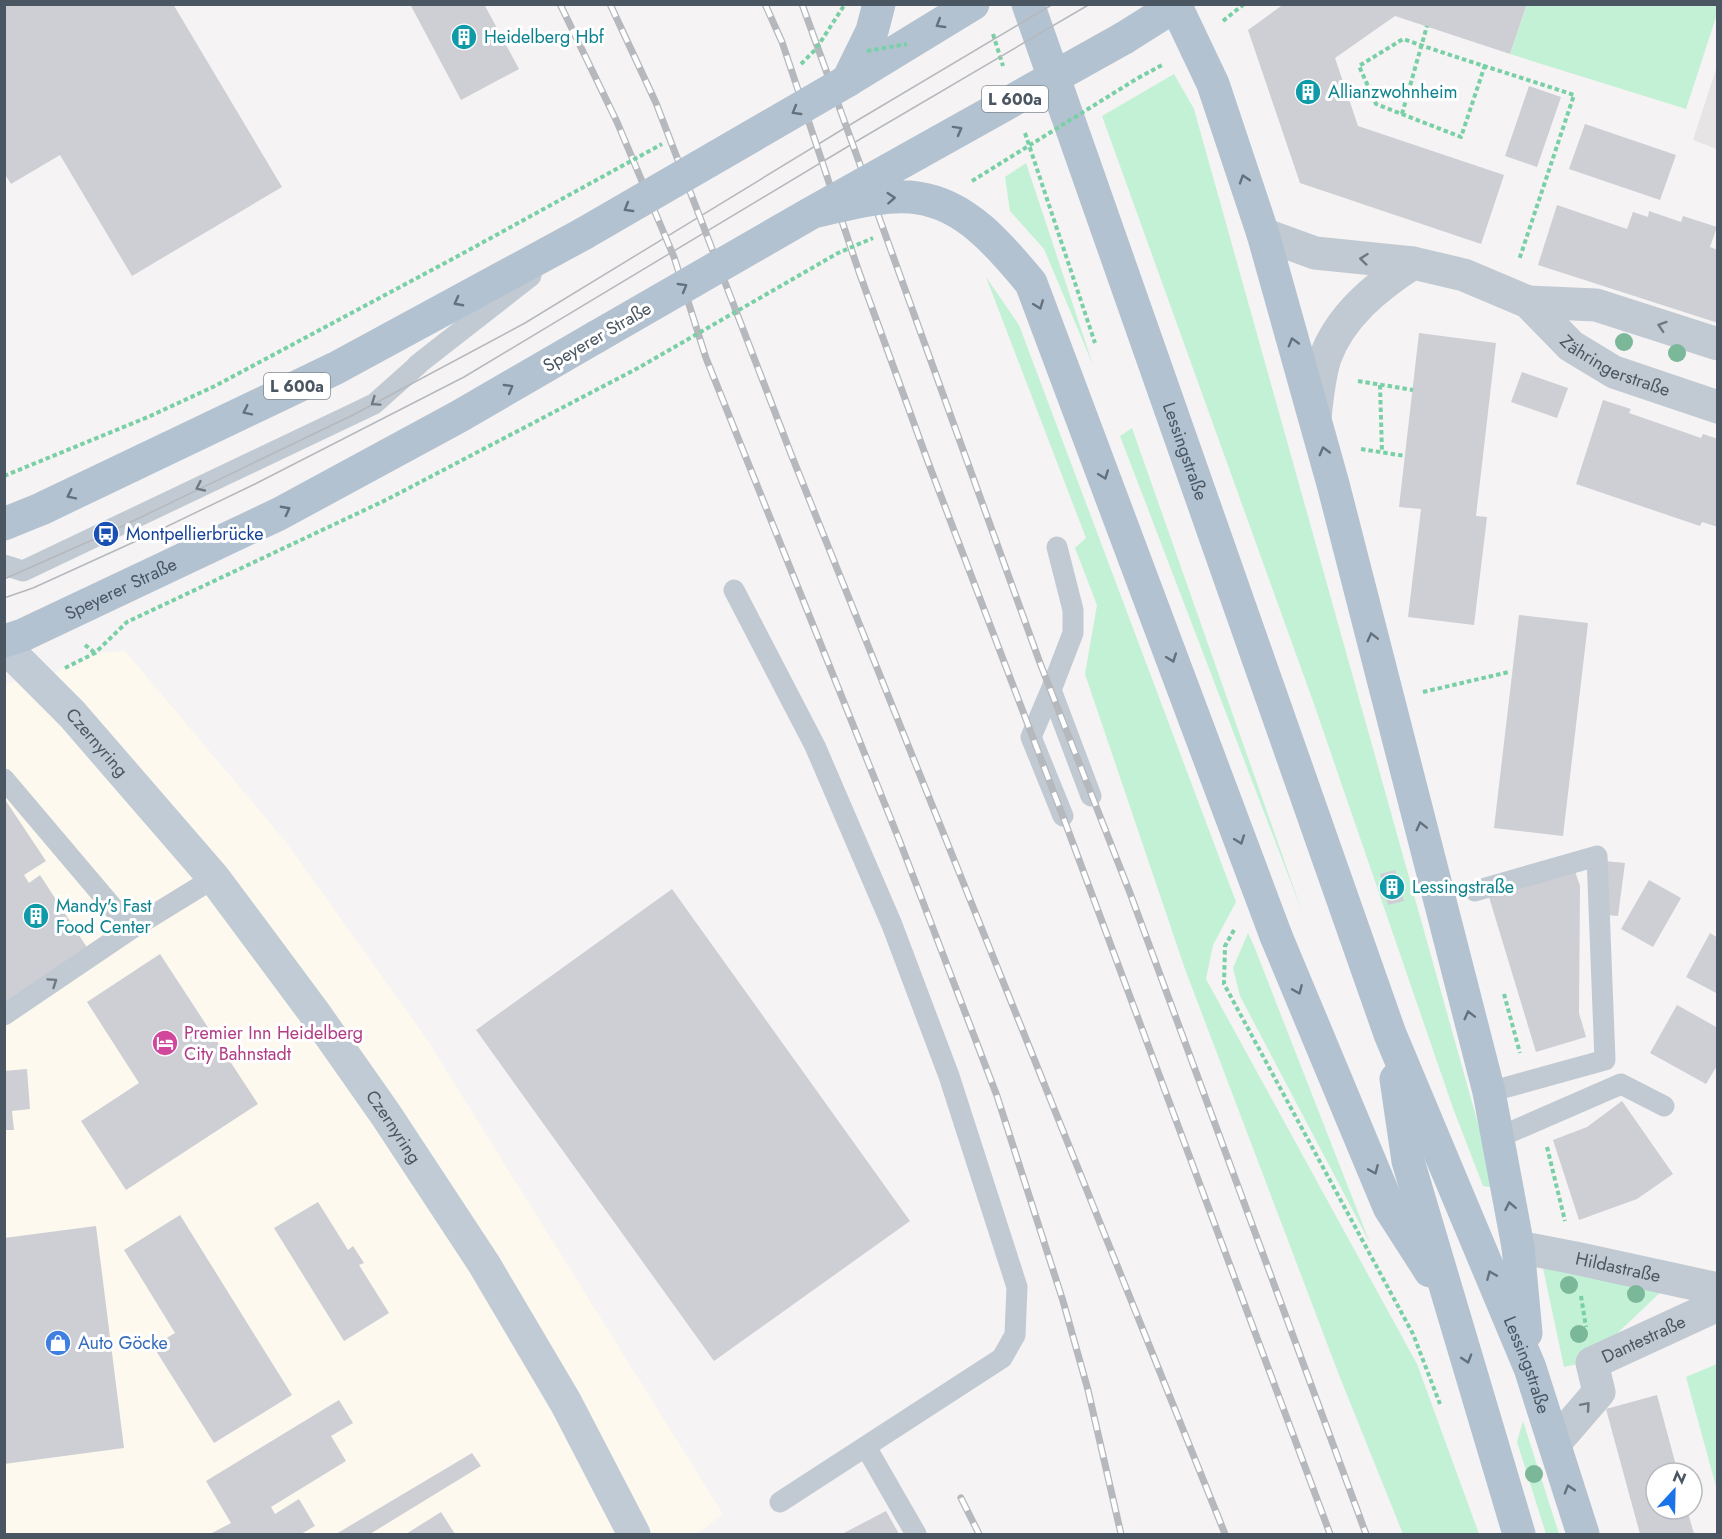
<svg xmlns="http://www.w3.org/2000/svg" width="1722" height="1539" viewBox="0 0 1722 1539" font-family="Jost,sans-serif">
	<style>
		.commercial { fill: #fdf9ef }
		.education { fill: #e6e4e5 }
		.green { fill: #c3f1d5 }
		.building { fill: #cdcfd5 }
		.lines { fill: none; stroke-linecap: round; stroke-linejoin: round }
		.path { stroke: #7ad0a6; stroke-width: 4; stroke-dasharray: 4.5 3; stroke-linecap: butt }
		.service { stroke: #c1cad2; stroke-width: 21 }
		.minor { stroke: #c1cad2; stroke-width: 33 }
		.secondary { stroke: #c1cbd6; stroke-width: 33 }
		.primary { stroke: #b3c2d1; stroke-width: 33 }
		.tram { stroke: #b5b8bd; stroke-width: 1.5 }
		.rail-casing { stroke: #b5b8bd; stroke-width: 7 }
		.rail { stroke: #fff; stroke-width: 4.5; stroke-dasharray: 14; stroke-linecap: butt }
		.path-bridge { stroke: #7ad0a6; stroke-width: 4; stroke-dasharray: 4.5 3; stroke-linecap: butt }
		.primary-bridge { stroke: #b3c2d1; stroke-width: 33 }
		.tree { fill: #7bb799 }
		.oneway { stroke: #64717d }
		.oneway2 { stroke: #6e7983 }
		.labels { text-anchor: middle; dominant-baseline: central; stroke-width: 6; stroke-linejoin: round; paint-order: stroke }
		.shield { fill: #fff; stroke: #808990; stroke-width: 1.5 }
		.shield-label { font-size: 16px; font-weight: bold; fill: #4a5661 }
		.culture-label { font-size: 18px; fill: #0d838f; stroke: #fff; text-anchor: start }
		.street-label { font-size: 18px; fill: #4a5661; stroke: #fff }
		.transit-label { font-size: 18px; fill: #164399; stroke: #fff; text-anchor: start }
		.hotel-label { font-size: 18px; fill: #b23c85; stroke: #fff; text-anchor: start }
		.shop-label { font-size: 18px; fill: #366cbe; stroke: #fff; text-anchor: start }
	</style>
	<rect width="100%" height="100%" fill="#f5f3f3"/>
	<path class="commercial" d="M125 651 286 842 426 1038 723 1514 697 1534H5V684L56 672 95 653Z"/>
	<path class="education" d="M1717 66 1718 149H1717L1693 140Z"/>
	<path class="green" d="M1527 5 1717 4 1718 11 1686 109 1510 54Z
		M1174 74 1194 109 1496 1188 1483 1186 1453 1108 1314 704 1102 116Z
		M1026 163 1093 365 1044 249 1010 211 1005 177Z
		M986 277 1019 325 1236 902 1213 945 1206 979 1417 1364 1479 1534H1403L1339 1375 1185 969 1085 674 1097 605 1075 548 1086 538Z
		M1132 428 1303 914 1120 436Z
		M1248 933 1254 946 1370 1243 1240 996 1233 968Z
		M1543 1268 1666 1287 1587 1362 1564 1367Z
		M1717 1364V1490L1686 1377Z
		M1523 1421 1559 1534H1546L1517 1442Z"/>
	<path class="building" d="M4 4H173L282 187 132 276 60 155 11 184 4 173Z
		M410 4H484L519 69 461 100Z
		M1284 4H1527L1510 54 1395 16 1335 58 1358 126 1504 175 1481 244 1300 183 1248 30Z
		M1529 86 1561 97 1537 167 1505 156Z
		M1585 124 1676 155 1660 200 1569 169Z
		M1557 205 1627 229 1633 212 1648 217 1649 211 1681 222 1683 216 1717 227 1710 247 1718 250V323L1538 265Z
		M1419 333 1496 343 1476 516 1487 517 1474 625 1408 617 1421 509 1399 507Z
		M1522 372 1568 388 1557 418 1511 402Z
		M1603 400 1631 409 1629 413 1701 438 1703 434 1718 439V527L1702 522 1700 526 1576 484Z
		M1519 615 1588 623 1563 836 1494 828Z
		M4 798 46 861 24 875 29 883 40 875 88 949 4 1004Z
		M1604 861 1625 863 1618 916 1598 914Z
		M1395 870 1404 901 1388 905 1380 874Z
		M1575 871 1580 886 1579 1013 1586 1037 1536 1052 1489 897Z
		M1649 880 1681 898 1653 947 1621 929Z
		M672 889 910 1221 714 1361 476 1030Z
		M1710 933 1718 938V994L1686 977Z
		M160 954 258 1104 126 1190 81 1121 139 1083 87 1002Z
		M1677 1005 1718 1028V1064L1706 1084 1650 1053Z
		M27 1069 30 1109 12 1111 14 1130H4V1071Z
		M1622 1101 1673 1174 1637 1199 1579 1220 1553 1140 1587 1127Z
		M318 1202 348 1250 353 1246 364 1263 359 1265 389 1313 344 1341 274 1228Z
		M180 1215 292 1395 214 1443 153 1346 175 1333 124 1250Z
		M96 1226 124 1448 4 1464V1238Z
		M1657 1395 1678 1473H1656V1509H1687L1694 1534H1640L1628 1490 1606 1409Z
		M339 1400 353 1423 331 1436 346 1461 271 1507 275 1514 299 1499 315 1526 301 1534H210L231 1523 206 1481Z
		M472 1453 481 1466 370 1534H336Z
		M886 1511 899 1534H842Z
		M441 1512 455 1534H406Z"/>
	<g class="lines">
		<path class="path" d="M1684 6V4
			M1223 21 1244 4
			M993 34 1003 66
			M1485 65 1461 137 1376 104 1359 66 1403 39C1460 59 1517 76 1574 95L1519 260
			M1138 78 1164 64
			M1402 114 1427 26
			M1025 133 1095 343
			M1358 381 1413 390
			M1380 385 1382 452
			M1361 449 1405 456
			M85 645 95 653
			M1423 692 1509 672
			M1234 930 1225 946 1224 984 1413 1334 1440 1404
			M1504 994 1520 1053
			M1547 1147 1565 1221
			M1581 1296 1586 1327"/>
		<path class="service" d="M417 365 531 276
			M1057 547 1073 610V633L1051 690 1091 796
			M4 565 23 571 374 404 419 364
			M734 590 815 746 892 925 949 1076 1017 1287 1015 1335 1002 1358 780 1502
			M1051 690 1031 737 1063 816
			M4 779 131 929 214 878
			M1475 891 1597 856 1605 1060 1489 1092
			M4 1015 131 929
			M1497 1138 1621 1084 1664 1106
			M866 1447 916 1534"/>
		<g class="minor">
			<path id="s1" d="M1263 234 1315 253 1413 263 1464 275 1528 302 1571 346 1614 372 1718 407"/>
			<path d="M1528 302 1596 305 1718 344"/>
			<path d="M1315 418C1317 398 1319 377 1325 358 1340 316 1377 286 1413 263"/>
			<path id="s2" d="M1518 1247 1575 1258 1718 1289"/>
			<path id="s3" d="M1555 1443 1599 1392 1592 1363 1718 1305"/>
		</g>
		<path class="secondary" id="s4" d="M4 646 72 714 214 878 313 1011 386 1115 484 1264 566 1403 634 1534"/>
		<g class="primary">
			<path id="s5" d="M1028 4 1390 1034 1530 1368 1583 1534"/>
			<path d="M1175 4 1213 84 1263 234 1333 484 1489 1092 1518 1247 1526 1333"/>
			<path d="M1124 38 1178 4"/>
			<path d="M848 80 872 31 879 4"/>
			<path d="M847 81 973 4"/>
			<path d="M4 524 41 509 336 368 583 234"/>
			<path id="s6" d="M4 641 23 635 279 514 458 417 596 337"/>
			<path d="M1276 936 1389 1207 1430 1271"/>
			<path d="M1396 1079 1408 1161 1519 1534"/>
		</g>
		<path class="tram" d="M4 579 106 534 355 414 525 323 853 123 1053 4
			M4 598 33 588 145 537 255 484 464 377 862 138 1090 4"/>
		<g class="rail-casing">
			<path id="rail" d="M560 4 617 122 674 257 706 358 900 842 997 1096 1063 1301 1088 1390 1121 1534
				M610 4 656 103 791 454 1225 1534
				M765 4 782 42 859 272 928 462 1065 822 1330 1534
				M802 4 1040 663 1130 893 1366 1534
				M961 1498 979 1534"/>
		</g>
		<use href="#rail" class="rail"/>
		<path class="path-bridge" d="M867 51 907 44
			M801 64 816 49 845 4
			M972 181 1138 78
			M4 476 148 417 215 386 458 256 662 144
			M65 668 95 653 127 622 388 499 638 368 838 253 873 238"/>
		<path class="primary-bridge" d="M813 212C846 205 884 193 918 198 967 205 1001 247 1031 283L1276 936
			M583 234 847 81
			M596 337 813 212 1124 38"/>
	</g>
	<g class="tree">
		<circle cx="1624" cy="342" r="9"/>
		<circle cx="1677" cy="353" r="9"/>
		<circle cx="1569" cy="1285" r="9"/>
		<circle cx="1636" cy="1294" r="9"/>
		<circle cx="1579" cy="1334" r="9"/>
		<circle cx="1534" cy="1474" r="9"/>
	</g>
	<defs><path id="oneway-chevron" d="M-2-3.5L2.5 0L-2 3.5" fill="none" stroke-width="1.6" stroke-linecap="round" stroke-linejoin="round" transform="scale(1.5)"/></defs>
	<g class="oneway">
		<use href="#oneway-chevron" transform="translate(940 24) rotate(149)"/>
		<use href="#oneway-chevron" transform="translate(796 111) rotate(150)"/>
		<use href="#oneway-chevron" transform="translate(958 130) rotate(-29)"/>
		<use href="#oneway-chevron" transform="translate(1244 179) rotate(-108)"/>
		<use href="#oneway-chevron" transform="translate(891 198) rotate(-4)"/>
		<use href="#oneway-chevron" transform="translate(628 208) rotate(150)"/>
		<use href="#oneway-chevron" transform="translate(683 287) rotate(-30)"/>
		<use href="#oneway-chevron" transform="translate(458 302) rotate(152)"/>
		<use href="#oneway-chevron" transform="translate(1039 305) rotate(69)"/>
		<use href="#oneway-chevron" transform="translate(1293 342) rotate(-106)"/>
		<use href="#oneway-chevron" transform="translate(509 388) rotate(-30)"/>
		<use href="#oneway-chevron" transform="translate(247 411) rotate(154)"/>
		<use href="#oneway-chevron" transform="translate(1324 451) rotate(-105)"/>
		<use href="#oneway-chevron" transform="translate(1104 475) rotate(70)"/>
		<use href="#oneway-chevron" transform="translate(71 495) rotate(154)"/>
		<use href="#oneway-chevron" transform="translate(286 510) rotate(-28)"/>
		<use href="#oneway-chevron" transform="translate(1372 637) rotate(-104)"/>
		<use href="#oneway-chevron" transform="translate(1172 658) rotate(70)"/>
		<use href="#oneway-chevron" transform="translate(1421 826) rotate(-104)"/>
		<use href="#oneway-chevron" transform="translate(1240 840) rotate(70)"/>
		<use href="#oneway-chevron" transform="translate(1298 990) rotate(67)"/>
		<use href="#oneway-chevron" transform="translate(1469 1015) rotate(-104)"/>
		<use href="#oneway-chevron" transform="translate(1374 1170) rotate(67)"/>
		<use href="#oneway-chevron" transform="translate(1510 1206) rotate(-101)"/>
		<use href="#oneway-chevron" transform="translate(1491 1275) rotate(-113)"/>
		<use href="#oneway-chevron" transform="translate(1467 1359) rotate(73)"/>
		<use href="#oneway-chevron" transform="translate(1569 1489) rotate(-107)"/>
	</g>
	<g class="oneway2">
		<use href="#oneway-chevron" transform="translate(1364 259) rotate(-174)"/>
		<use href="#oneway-chevron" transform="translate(1662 326) rotate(-162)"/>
		<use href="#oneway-chevron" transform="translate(375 402) rotate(145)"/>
		<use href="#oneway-chevron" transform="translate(200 487) rotate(155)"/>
		<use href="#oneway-chevron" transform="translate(53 982) rotate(-34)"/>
		<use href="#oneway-chevron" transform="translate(1586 1406) rotate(-49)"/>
	</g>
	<defs>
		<g id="building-disc" transform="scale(1.35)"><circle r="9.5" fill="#0f9aa8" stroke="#fff"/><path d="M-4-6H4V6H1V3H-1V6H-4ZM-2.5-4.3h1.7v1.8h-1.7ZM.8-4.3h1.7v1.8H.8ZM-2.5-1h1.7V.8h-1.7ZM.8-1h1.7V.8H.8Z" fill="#fff"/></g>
		<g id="bus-disc" transform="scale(1.35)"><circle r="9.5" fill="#1a4fb4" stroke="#fff"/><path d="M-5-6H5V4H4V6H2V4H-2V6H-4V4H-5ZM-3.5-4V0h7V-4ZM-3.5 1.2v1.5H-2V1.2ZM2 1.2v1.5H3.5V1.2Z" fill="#fff"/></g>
		<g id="hotel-disc" transform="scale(1.35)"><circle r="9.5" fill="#d1479c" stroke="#fff"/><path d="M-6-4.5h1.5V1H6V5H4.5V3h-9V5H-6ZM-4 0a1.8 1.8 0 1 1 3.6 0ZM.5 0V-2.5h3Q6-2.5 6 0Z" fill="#fff"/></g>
		<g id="shop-disc" transform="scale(1.35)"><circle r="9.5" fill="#3f7fe0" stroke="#fff"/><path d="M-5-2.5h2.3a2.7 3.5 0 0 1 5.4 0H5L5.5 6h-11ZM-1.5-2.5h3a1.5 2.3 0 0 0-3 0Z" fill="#fff"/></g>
	</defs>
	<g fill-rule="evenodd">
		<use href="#building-disc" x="464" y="37"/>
		<use href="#building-disc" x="1308" y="92"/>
		<use href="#bus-disc" x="106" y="534"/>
		<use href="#building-disc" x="1392" y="887"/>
		<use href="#building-disc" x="36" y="916"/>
		<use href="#hotel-disc" x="165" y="1043"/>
		<use href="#shop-disc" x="58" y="1343"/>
	</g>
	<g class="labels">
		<g class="shield">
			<rect x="982" y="86" width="66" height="26" rx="4.5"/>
			<rect x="264" y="373" width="66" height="26" rx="4.5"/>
		</g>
		<g class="shield-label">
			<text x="1015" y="99">L 600a</text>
			<text x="297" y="386">L 600a</text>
		</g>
		<g class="culture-label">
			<text x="484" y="37">Heidelberg Hbf</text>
			<text x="1328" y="92">Allianzwohnheim</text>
			<text x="1412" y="887">Lessingstraße</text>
			<text x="56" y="906">Mandy's Fast<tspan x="56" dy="21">Food Center</tspan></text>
		</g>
		<g class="street-label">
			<text transform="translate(597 337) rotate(-30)">Speyerer Straße</text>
			<text stroke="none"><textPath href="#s1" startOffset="386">Zähringerstraße</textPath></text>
			<text stroke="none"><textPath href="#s5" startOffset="474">Lessingstraße</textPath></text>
			<text stroke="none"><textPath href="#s6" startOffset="128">Speyerer Straße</textPath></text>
			<text stroke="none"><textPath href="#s4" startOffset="134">Czernyring</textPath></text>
			<text stroke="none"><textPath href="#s4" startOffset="620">Czernyring</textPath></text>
			<text stroke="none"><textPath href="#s2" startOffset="102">Hildastraße</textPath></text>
			<text stroke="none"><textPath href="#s3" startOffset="154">Dantestraße</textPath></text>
			<text stroke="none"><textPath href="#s5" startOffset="1450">Lessingstraße</textPath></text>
		</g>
		<g class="transit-label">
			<text x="126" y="534">Montpellierbrücke</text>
		</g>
		<g class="hotel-label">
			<text x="184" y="1033">Premier Inn Heidelberg<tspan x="184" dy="21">City Bahnstadt</tspan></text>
		</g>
		<g class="shop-label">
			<text x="78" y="1343">Auto Göcke</text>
		</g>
	</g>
	<rect width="1722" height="1539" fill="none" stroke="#4a5661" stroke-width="12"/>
	<g transform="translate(1674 1491) rotate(22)"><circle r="28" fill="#ffffff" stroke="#b7bbc0" stroke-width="1.5"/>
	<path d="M0-4.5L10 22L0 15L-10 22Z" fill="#1a73e8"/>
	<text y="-9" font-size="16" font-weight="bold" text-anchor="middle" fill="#4a5661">N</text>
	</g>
</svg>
